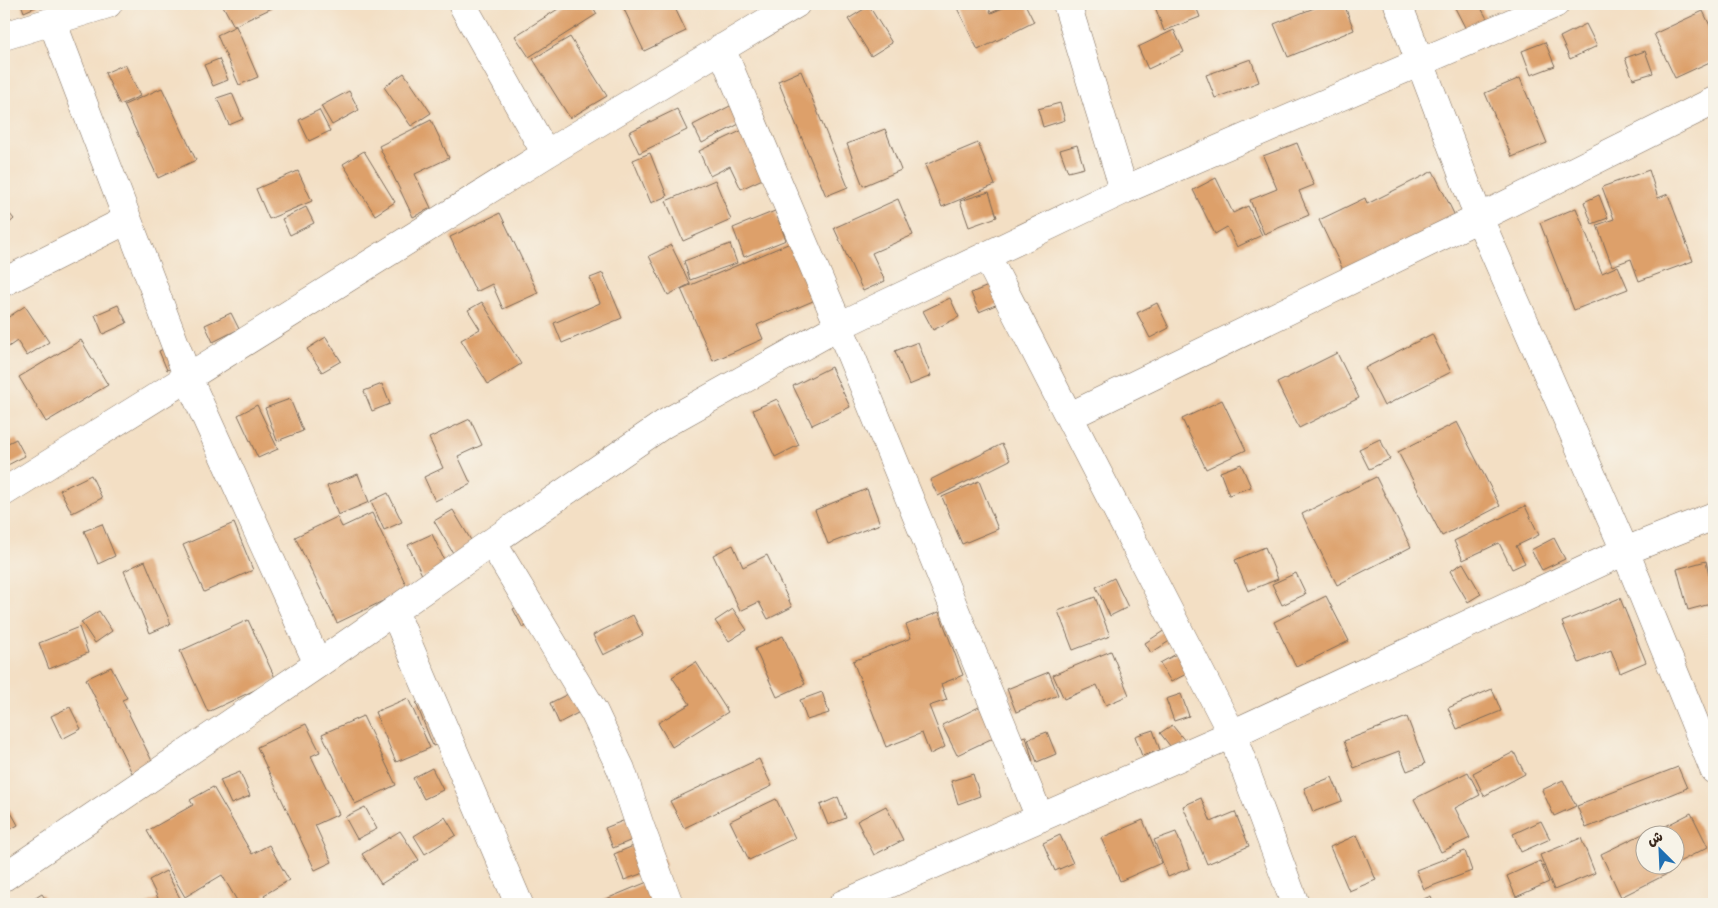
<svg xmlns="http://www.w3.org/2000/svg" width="1718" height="908" viewBox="0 0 1718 908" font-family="Pangolin,'Playpen Sans Arabic',sans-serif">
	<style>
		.building { fill: #dda06a }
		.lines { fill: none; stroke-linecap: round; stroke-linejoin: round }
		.minor-casing { stroke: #7b6958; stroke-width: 29 }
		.tertiary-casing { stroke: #7b6958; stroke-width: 29 }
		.minor { stroke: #fff; stroke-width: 28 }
		.tertiary { stroke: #fff; stroke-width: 28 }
	</style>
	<rect width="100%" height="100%" fill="#f7f3e8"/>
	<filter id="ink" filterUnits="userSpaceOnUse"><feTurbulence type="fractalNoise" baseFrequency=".02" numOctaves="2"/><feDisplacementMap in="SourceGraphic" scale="10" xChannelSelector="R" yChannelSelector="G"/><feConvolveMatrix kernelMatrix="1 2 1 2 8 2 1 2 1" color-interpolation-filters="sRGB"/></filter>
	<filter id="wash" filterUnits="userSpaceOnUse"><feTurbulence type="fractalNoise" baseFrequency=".0096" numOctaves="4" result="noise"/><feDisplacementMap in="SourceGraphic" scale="20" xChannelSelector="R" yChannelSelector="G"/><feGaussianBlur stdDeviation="1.12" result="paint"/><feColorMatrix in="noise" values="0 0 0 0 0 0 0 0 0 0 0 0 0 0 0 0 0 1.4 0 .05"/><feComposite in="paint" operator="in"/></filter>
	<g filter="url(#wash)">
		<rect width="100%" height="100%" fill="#f3dfc4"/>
		<g id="blocks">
			<path class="building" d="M21 4H42L24 12Z
				M222 4H270L272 8 234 26Z
				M566 4H591L597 14 529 57 515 36Z
				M624 4H673L686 31 644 51 622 5Z
				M955 4H987L991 13 1012 4H1025L1034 22 978 50Z
				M1154 4H1195L1200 17 1164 31Z
				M1324 4H1344L1354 30 1288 57 1274 24Z
				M1453 4H1479L1491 26 1470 37Z
				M869 6 892 43 871 56 848 19Z
				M1703 11 1714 34V60L1675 78 1654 34Z
				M1586 24 1597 46 1570 59 1560 37Z
				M236 26 258 77 239 85 217 35Z
				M1174 30 1184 52 1148 69 1138 47Z
				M570 37 607 96 570 118 533 59Z
				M1545 42 1555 66 1531 75 1522 51Z
				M1645 51 1653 73 1633 79 1625 58Z
				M219 59 228 80 213 86 204 65Z
				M1251 59 1259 82 1215 98 1206 75Z
				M125 64 140 96 120 105 105 73Z
				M801 71 848 187 826 196 778 81Z
				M404 73 431 113 411 126 384 87Z
				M1520 78 1547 143 1512 157 1485 93Z
				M162 88 196 160 158 178 124 105Z
				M349 91 359 110 332 125 321 106Z
				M232 93 243 119 229 125 217 98Z
				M1060 103 1065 120 1043 127 1038 109Z
				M732 105 741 123 702 143 693 125Z
				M677 109 687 130 639 153 629 132Z
				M319 110 330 131 309 141 299 120Z
				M431 120 449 158 415 174 431 208 413 217 379 146Z
				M749 127 771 175 741 189 730 166 710 176 699 151Z
				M885 129 901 170 863 186 847 144Z
				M978 143 995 185 942 207 925 165Z
				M1297 143 1314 185 1299 191 1309 215 1264 234 1250 200 1277 189 1263 156Z
				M1077 145 1084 168 1068 172 1060 150Z
				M364 151 395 202 375 215 343 164Z
				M650 153 667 196 651 203 633 160Z
				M1649 170 1658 198 1668 194 1693 261 1639 281 1631 259 1612 266 1597 225 1614 219 1602 187Z
				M298 171 312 201 269 219 256 189Z
				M1433 171 1456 218 1344 272 1319 220 1365 198 1367 204Z
				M1216 178 1233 213 1248 206 1262 235 1237 247 1227 227 1215 234 1193 190Z
				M715 180 731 220 683 241 666 201Z
				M989 192 997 217 969 227 960 201Z
				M1599 195 1608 218 1592 224 1584 202Z
				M898 199 913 235 872 253 885 281 863 291 834 228Z
				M4 207 14 219 4 228Z
				M306 207 314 223 290 235 282 219Z
				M1576 208 1602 273 1618 266 1628 289 1574 310 1540 223Z
				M775 211 786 240 744 257 733 228Z
				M500 213 538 293 503 309 492 284 476 292 450 237Z
				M795 241 820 298 757 325 763 339 713 361 681 289Z
				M730 244 737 263 690 280 684 261Z
				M671 245 690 284 668 295 649 256Z
				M603 273 622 318 562 343 554 323 600 303 590 278Z
				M998 282 1005 301 979 312 971 293Z
				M950 298 959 317 933 330 923 311Z
				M482 302 521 364 488 384 461 340 480 329 468 310Z
				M1157 303 1169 328 1150 338 1137 313Z
				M118 305 127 323 103 334 95 315Z
				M25 306 49 342 27 356 17 341 4 350V320Z
				M231 313 239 329 213 342 205 325Z
				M1432 334 1451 372 1384 406 1365 368Z
				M326 337 341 361 322 372 307 349Z
				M81 340 108 385 46 422 19 377Z
				M918 342 931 376 909 385 895 351Z
				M175 344 184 363 167 370 159 351Z
				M1337 353 1359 398 1299 428 1277 383Z
				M831 367 850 407 812 425 793 386Z
				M382 384 390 404 372 411 364 391Z
				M290 399 303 431 277 441 265 408Z
				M777 399 799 445 775 457 753 410Z
				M1222 400 1246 450 1206 469 1182 419Z
				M257 405 278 449 258 458 238 415Z
				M470 419 482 445 458 456 471 484 435 501 424 477 443 468 429 438Z
				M1457 422 1500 506 1442 536 1398 452Z
				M16 439 25 456 4 467V445Z
				M1380 439 1390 459 1369 469 1359 449Z
				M1002 444 1010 460 938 496 930 480Z
				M1241 464 1251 487 1229 495 1220 472Z
				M358 474 369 502 338 515 327 486Z
				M91 475 102 498 72 513 60 490Z
				M1376 477 1411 547 1337 585 1302 514Z
				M979 481 998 529 962 544 942 497Z
				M867 489 880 524 828 544 815 510Z
				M388 493 402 522 384 530 371 501Z
				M1525 506 1539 535 1516 546 1525 563 1512 569 1499 543 1463 560 1454 541Z
				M453 510 475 547 456 558 434 521Z
				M372 513 408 589 337 623 295 537 337 517 342 527Z
				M234 523 253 570 204 592 183 545Z
				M102 524 115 556 98 564 84 531Z
				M432 534 447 566 423 577 408 545Z
				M1554 538 1565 559 1542 570 1531 550Z
				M733 545 743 567 767 555 792 607 768 619 759 602 740 611 713 555Z
				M1265 547 1278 579 1248 591 1235 560Z
				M145 561 171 624 150 633 124 571Z
				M1706 561 1714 596V603L1688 610 1677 569Z
				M1463 563 1481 594 1468 602 1450 571Z
				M1296 573 1306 594 1282 605 1272 584Z
				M1114 578 1128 607 1110 616 1096 587Z
				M1326 596 1349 641 1296 667 1274 622Z
				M1095 597 1110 636 1073 650 1058 611Z
				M1620 598 1646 662 1620 673 1611 650 1579 663 1562 622Z
				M532 599 542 617 523 628 513 609Z
				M733 609 747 630 729 641 715 621Z
				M99 611 112 631 95 643 81 622Z
				M939 612 963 675 941 684 947 700 929 706 945 747 930 754 922 733 886 747 853 661 911 638 906 625Z
				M633 615 643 635 603 655 593 635Z
				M248 620 276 680 208 712 180 651Z
				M79 627 88 653 49 669 39 643Z
				M1165 630 1171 640 1151 653 1145 643Z
				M783 636 805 684 777 697 755 649Z
				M1111 651 1129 695 1106 705 1097 685 1064 699 1053 675Z
				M1180 652 1190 672 1171 682 1160 663Z
				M696 662 728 712 672 747 658 723 690 704 672 677Z
				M111 667 127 698 122 700 153 763 132 773 86 679Z
				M1049 672 1058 695 1016 712 1007 689Z
				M1492 689 1501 711 1457 729 1448 708Z
				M822 692 829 713 807 720 800 700Z
				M570 693 591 706 559 723 550 703Z
				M1181 694 1189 716 1174 721 1166 699Z
				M431 697 448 740 433 746 416 703Z
				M408 698 430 748 396 762 375 712Z
				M981 706 995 737 957 755 942 725Z
				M70 707 81 729 62 739 51 716Z
				M363 716 396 785 355 804 322 734Z
				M1407 717 1425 764 1407 771 1399 751 1354 768 1344 741Z
				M306 724 320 752 311 756 339 814 315 825 332 862 315 870 257 747Z
				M1172 725 1186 742 1174 751 1160 733Z
				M1153 730 1160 750 1142 756 1135 736Z
				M1047 732 1056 754 1037 762 1028 739Z
				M1026 736 1033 762 1020 765 1014 739Z
				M1514 752 1525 774 1484 796 1473 773Z
				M759 759 772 786 684 828 670 801Z
				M1678 767 1687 788 1586 828 1577 806Z
				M432 768 443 790 424 799 413 778Z
				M240 772 250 796 231 804 220 780Z
				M1468 772 1480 795 1455 808 1470 838 1441 852 1414 799Z
				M973 774 980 796 958 804 951 781Z
				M1332 777 1342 801 1313 812 1304 788Z
				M1563 780 1576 806 1554 816 1542 790Z
				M213 787 252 854 269 845 289 880 264 895 269 904H239L222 875 185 897 147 831 193 805 190 800Z
				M838 797 846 818 828 825 820 805Z
				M1201 798 1211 822 1235 812 1249 846 1207 864 1183 806Z
				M776 799 795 838 749 860 730 821Z
				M4 800 18 825 4 833Z
				M886 806 903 840 874 855 857 821Z
				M365 807 377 829 357 839 345 817Z
				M643 813 651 832 613 848 605 828Z
				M1691 813 1708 847 1677 863 1676 836H1663L1660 829Z
				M445 817 456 835 425 854 414 836Z
				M1143 820 1161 863 1120 881 1101 838Z
				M1541 821 1550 839 1521 852 1513 834Z
				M1651 830 1653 836H1646V866H1668L1671 872 1621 897 1601 854Z
				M400 831 419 860 381 884 362 854Z
				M1176 832 1190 868 1168 877 1154 840Z
				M1060 835 1073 863 1055 871 1043 843Z
				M1357 835 1376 880 1349 891 1330 847Z
				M655 837 666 865 624 880 614 854Z
				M1581 838 1595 873 1554 890 1540 855Z
				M1465 851 1472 871 1424 889 1416 870Z
				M1540 861 1549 882 1516 897 1507 876Z
				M166 871 183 904H146L158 898 149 880Z
				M662 876 674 904H594Z
				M42 894 49 904H26Z
				M1431 896 1434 904H1411Z"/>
		</g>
	</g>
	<g filter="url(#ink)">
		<use href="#blocks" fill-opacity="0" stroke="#7b6958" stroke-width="1"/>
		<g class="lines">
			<g class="minor-casing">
				<path id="minor" d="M462 4 546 154
					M1067 4 1124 190
					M52 21 188 378 318 664
					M4 36 108 4
					M721 48 839 326 1040 818
					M987 257 1232 734 1295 904
					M4 282 127 220
					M1070 416 1479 218 1714 101
					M4 492 546 154 796 4
					M492 542 594 712 621 769 640 826 669 904
					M394 611 519 904
					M4 877 318 664 492 542 664 424 839 326 1124 190 1555 4
					M843 904 1232 734 1625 551 1714 516"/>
			</g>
			<g class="tertiary-casing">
				<path id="tertiary" d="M1398 4 1479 218 1625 551 1714 770"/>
			</g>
			<use href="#minor" class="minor"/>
			<use href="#tertiary" class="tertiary"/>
		</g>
	</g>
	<rect width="1718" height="908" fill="none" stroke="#f7f3e8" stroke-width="20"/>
	<g transform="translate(1660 850) rotate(336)"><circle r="24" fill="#f7f3e8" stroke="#aca397"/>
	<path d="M0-4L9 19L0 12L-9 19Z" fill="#1f6fb2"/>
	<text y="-8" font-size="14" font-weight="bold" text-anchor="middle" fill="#3b2a1e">ش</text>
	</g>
</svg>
